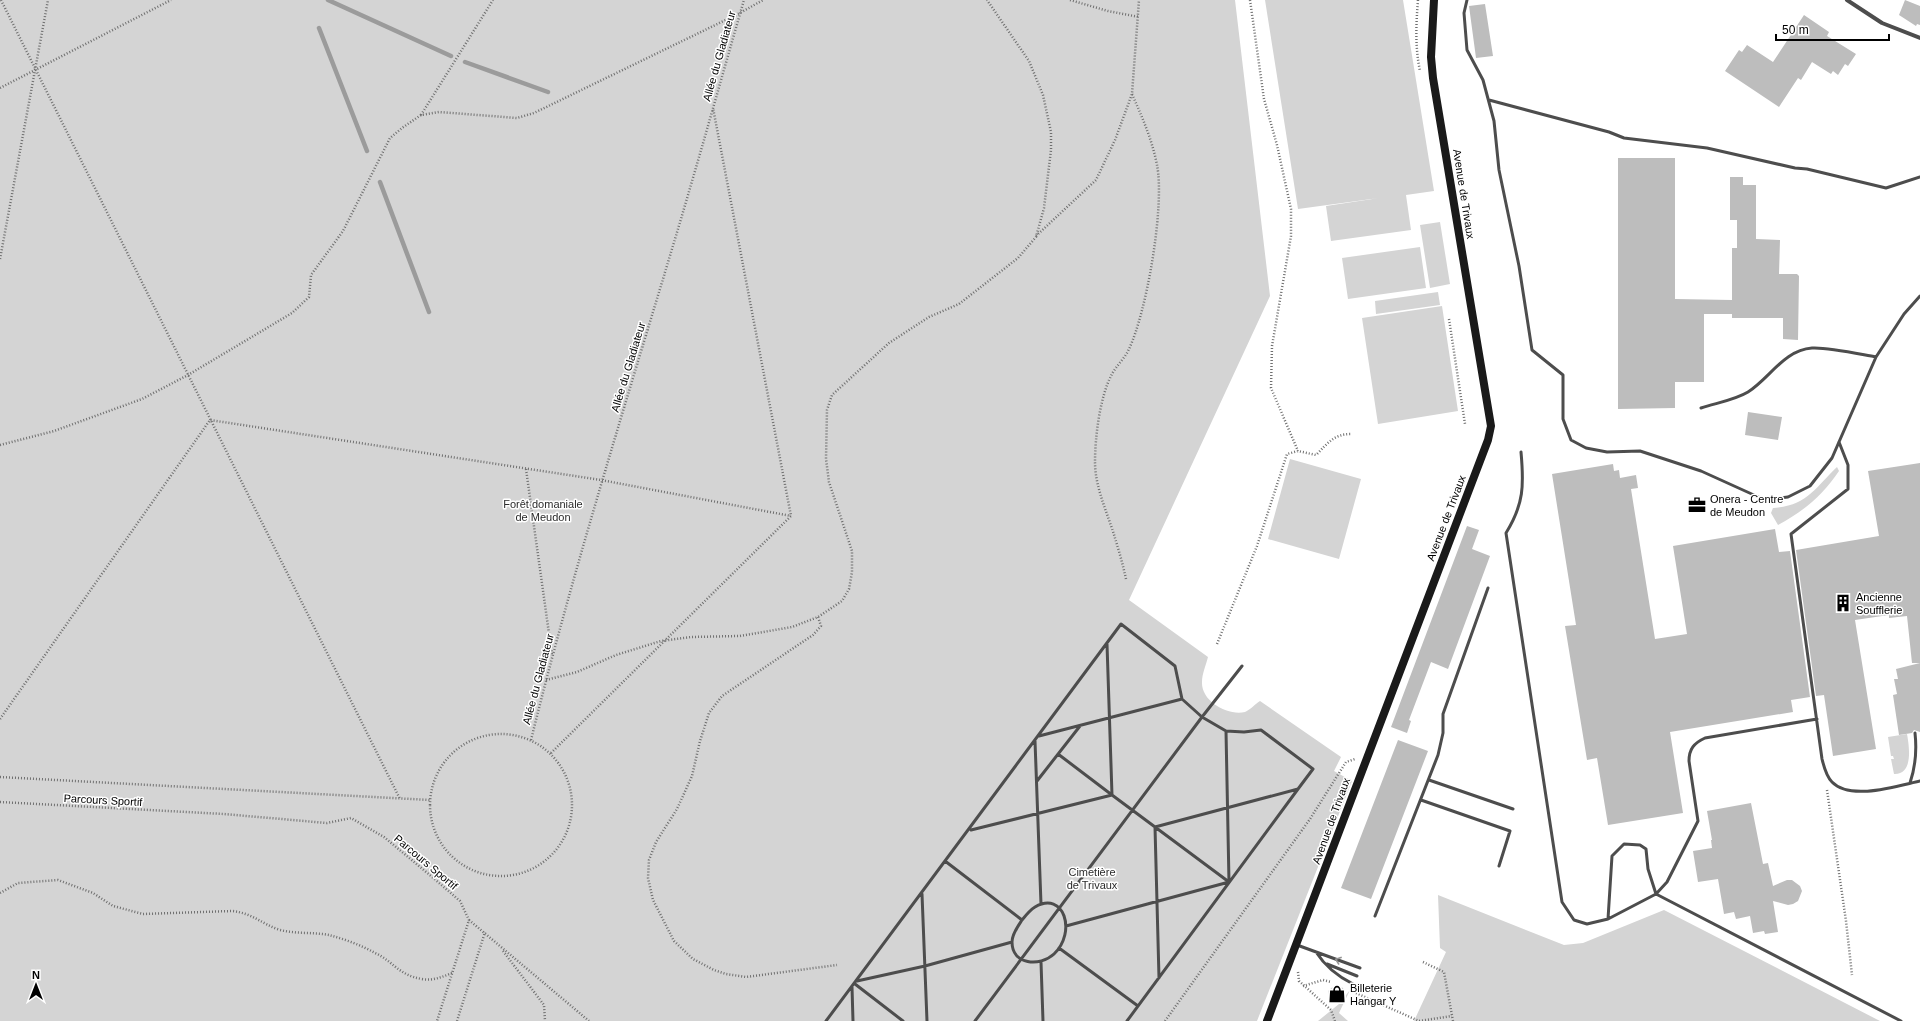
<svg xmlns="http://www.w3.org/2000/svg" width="1920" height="1021" viewBox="0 0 1920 1021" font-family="Arial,sans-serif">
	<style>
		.green { fill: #d4d4d4 }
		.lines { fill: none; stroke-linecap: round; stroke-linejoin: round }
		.stream { stroke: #9b9b9b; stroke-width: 4.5 }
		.building { fill: #bdbdbd }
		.path { stroke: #6f6f6f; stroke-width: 2.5; stroke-dasharray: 1 2; stroke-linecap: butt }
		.lane { stroke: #4d4d4d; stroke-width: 3 }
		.street { stroke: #4d4d4d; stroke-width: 4 }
		.secondary { stroke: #1a1a1a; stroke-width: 8 }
		.oneway { stroke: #949494 }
		.labels { text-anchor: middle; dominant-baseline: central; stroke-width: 3; stroke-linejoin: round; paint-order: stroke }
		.street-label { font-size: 11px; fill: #000; stroke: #fff }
		.poi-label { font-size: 11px; fill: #000; stroke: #fff; text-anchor: start }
		.park-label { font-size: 11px; fill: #2b2b2b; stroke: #fff }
	</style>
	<rect width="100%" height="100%" fill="#fff"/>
	<path class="green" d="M0 0H1235L1270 296 1129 600 1208 657C1206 665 1202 674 1202 682 1201 701 1227 716 1245 712 1250 710 1255 704 1260 701L1341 757 1334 771 1352 781 1257 1021H0Z
		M1265 0H1403L1434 191 1406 195 1411 230 1331 241 1326 206 1379 198 1298 209Z
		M1440 222 1450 284 1430 288 1420 225Z
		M1420 247 1426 288 1348 299 1342 258Z
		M1438 292 1440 305 1376 314 1375 301Z
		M1442 306 1458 411 1378 424 1362 318Z
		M1290 459 1361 479 1339 559 1268 539Z
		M1837 467 1839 471C1823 495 1804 511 1778 525L1771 513 1773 508C1807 506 1816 487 1837 467Z
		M1907 734C1909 745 1914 775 1894 774L1891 759H1894L1893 756H1891L1888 737Z
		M1438 895 1564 945 1583 943 1664 910 1880 1021H1414L1446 952 1440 948Z
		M1350 990 1339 1013 1348 1021H1318L1339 1004Z"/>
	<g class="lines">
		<path class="stream" d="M328 0 451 56
			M319 28 367 151
			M465 62 548 92
			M380 182 429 312"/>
	</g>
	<path class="building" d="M1905 0 1920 6V25L1917 24 1916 26 1899 15Z
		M1485 4 1493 56 1476 58 1469 6Z
		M1804 15 1829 32 1827 36 1856 54 1848 66 1845 64 1838 75 1833 71 1831 74 1812 62 1801 80 1798 78 1779 107 1725 71 1739 50 1742 52 1747 45 1773 62Z
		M1618 158H1675V299L1732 300V248H1737V220H1730V177H1743V185H1756V239L1780 240 1779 274H1797L1799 276 1798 340 1783 339V318H1732V314H1704V382H1675V408L1618 409Z
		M1748 412 1782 417 1778 440 1745 435Z
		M1920 463V663H1912L1907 616 1889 618V615L1855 620 1876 749 1833 756 1824 695 1816 696 1796 550 1879 536 1868 471Z
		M1613 464 1614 471 1619 470 1620 478 1636 475 1638 488 1631 489 1655 639 1687 634 1673 546 1775 529 1779 552 1790 551 1810 697 1791 700 1793 712 1670 732 1683 813 1608 825 1597 758 1587 760 1565 626 1576 625 1552 474Z
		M1467 526 1479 530 1472 549 1490 556 1448 669 1431 662 1409 720 1411 721 1407 733 1391 727Z
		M1920 663V732L1914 730 1912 733 1899 735 1893 695 1897 694 1894 679H1898L1896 669Z
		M1398 740 1428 751 1371 899 1341 888Z
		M1751 803 1763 864 1768 863 1773 886 1787 880H1792L1800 886 1802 891 1798 901 1793 904 1788 905 1773 901 1778 932 1765 934 1764 931 1753 933 1750 916 1736 919 1734 912 1724 914 1718 879 1698 882 1693 851 1712 848 1711 840H1712L1707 811Z
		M1335 985 1343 988 1345 997 1339 1004 1330 1000 1328 991Z"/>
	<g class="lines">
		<path class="path" d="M1 0 400 799
			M1070 0 1108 11 1139 17
			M1250 0 1264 99 1277 145 1291 209V236L1272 346 1271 388 1298 451
			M1418 0C1416 25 1415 47 1420 71
			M0 88 171 0
			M421 115 493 0
			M1036 236 1096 180 1115 140 1132 94 1139 0
			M0 259 48 0
			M1449 319 1465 424
			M0 445 54 431 142 399 188 375 292 313 309 297 311 275 343 231 390 138 402 128 421 115 439 112 517 118 534 113 740 13 763 0
			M526 469 552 655
			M1126 579C1123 565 1119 551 1115 538 1108 514 1095 488 1095 462 1095 437 1100 396 1112 374 1117 365 1125 358 1129 349 1147 311 1165 205 1157 165 1152 139 1142 117 1132 94
			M818 617 821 626 813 635 722 696 709 713 700 741 692 776 677 809 656 842 649 860 648 878 653 900 674 941 693 959 714 970 726 974 746 977 837 965
			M1217 644 1257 546 1287 454 1298 451 1316 455C1328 443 1334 434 1351 434
			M546 680 577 672 616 655 661 641 691 637 740 636 792 627 818 617 842 601 849 589 852 572V551L829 482 826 459 827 410 832 395 889 343 929 317 959 304 1018 258 1036 237 1044 208 1051 150V132L1043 95 1029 61 987 0
			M0 719 210 420 601 480 791 516
			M430 805a71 71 0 1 1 142 0a71 71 0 1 1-142 0Z
			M531 740C572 574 623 412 672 249 697 166 720 83 744 0
			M551 753 791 516 713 108
			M0 777 430 800
			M1827 790 1846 921 1852 975
			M0 802 224 814 327 823 351 818 384 837 431 876 460 901 469 920 437 1021
			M0 893 18 883 58 880 93 893 113 906 143 914 232 911C252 913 262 924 280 930 296 934 313 932 329 935 344 939 361 945 375 953 393 961 398 975 422 979 433 981 442 977 452 973
			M469 920 589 1021
			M503 951 544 1005 545 1021
			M1423 962 1444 972 1453 1021
			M1298 972 1299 981 1331 1010 1335 1021
			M1303 986 1323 980 1331 982
			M1356 993 1419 1021 1452 1016
			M457 1021 485 932
			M1165 1021 1310 819 1346 762 1355 759"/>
		<path class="lane" d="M1467 0 1464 13 1467 50 1483 80 1494 121 1499 170 1519 266 1532 350 1563 375V419L1571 440 1586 448 1607 452 1640 451 1701 471 1765 500 1788 497 1810 486 1832 458 1876 357 1904 314 1920 296
			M1489 100 1609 132 1624 138 1707 148 1795 168 1807 169 1886 188 1920 177
			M1701 408C1716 403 1735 400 1748 392 1770 378 1784 350 1812 348 1828 347 1859 354 1876 357
			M1839 442 1848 465V489L1791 534 1822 759C1824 767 1826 776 1832 782 1850 801 1897 786 1920 781
			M1521 452C1524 485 1524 504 1506 533L1562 902 1574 920 1587 924 1608 919 1656 894 1648 869 1646 849 1640 845 1624 844 1612 856 1608 919
			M1817 719 1705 738C1694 743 1689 749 1689 761L1698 821 1667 882 1656 894 1901 1021
			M1226 731 1244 732 1261 730 1313 769 1298 789
			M1039 736 1182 699 1202 717 1226 731 1229 882
			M1035 741 1041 904
			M1058 754 1112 795 1107 644
			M1429 780 1513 809
			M1037 781 1080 726
			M1910 783C1916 765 1917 751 1915 733
			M1421 800 1510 831 1499 866
			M971 830 1112 795 1229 882
			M945 861 1022 920C1026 915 1030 910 1035 907 1064 890 1077 932 1054 954 1040 967 1012 965 1012 942 1012 934 1018 926 1022 920
			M922 894 927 1021
			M1375 916 1438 755 1443 733V714L1488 588
			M1066 926 1229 882
			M1297 945 1360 968
			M1059 948 1138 1006
			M1316 952C1325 966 1337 976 1353 984
			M1041 962 1043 1021
			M1327 964 1357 976
			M857 981 925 966 1012 942
			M855 984 903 1021
			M852 987 853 1021
			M826 1021 1121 624 1175 666 1182 699
			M975 1021 1202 717 1242 666
			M1127 1021 1298 789 1155 827 1159 978"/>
		<path class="street" d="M1847 0 1882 23 1920 38"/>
		<path class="secondary" d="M1267 1021 1488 440 1491 426 1433 78 1431 57 1434 0"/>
	</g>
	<defs><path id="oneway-chevron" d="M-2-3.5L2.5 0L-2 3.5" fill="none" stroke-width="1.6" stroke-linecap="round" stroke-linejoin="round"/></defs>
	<use class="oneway" href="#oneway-chevron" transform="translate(1338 960) rotate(-160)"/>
	<defs>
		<g id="office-bare" transform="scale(1.38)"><path d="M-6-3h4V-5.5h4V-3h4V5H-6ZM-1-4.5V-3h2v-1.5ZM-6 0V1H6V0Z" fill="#000" stroke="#fff" stroke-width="2.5" paint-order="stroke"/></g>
		<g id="building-bare" transform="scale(1.38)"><path d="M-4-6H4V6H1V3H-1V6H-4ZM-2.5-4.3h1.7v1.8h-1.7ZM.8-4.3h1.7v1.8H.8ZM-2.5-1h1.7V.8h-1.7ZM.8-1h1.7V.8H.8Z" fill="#000" stroke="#fff" stroke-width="2.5" paint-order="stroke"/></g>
		<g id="shop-bare" transform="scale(1.38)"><path d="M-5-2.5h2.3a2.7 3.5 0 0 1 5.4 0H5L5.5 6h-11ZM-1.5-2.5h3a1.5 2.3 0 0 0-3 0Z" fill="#000" stroke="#fff" stroke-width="2.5" paint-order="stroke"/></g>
	</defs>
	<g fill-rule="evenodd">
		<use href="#office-bare" x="1697" y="505"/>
		<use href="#building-bare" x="1843" y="603"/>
		<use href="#shop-bare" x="1337" y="994"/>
	</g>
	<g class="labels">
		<g class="street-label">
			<text transform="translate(719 56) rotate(-74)">Allée du Gladiateur</text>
			<text transform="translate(1464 194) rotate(81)">Avenue de Trivaux</text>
			<text transform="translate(628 367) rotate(-73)">Allée du Gladiateur</text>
			<text transform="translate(1446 518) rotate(-69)">Avenue de Trivaux</text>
			<text transform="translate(538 679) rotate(-75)">Allée du Gladiateur</text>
			<text transform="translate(103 800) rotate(3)">Parcours Sportif</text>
			<text transform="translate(1331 821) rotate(-70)">Avenue de Trivaux</text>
			<text transform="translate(426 862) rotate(40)">Parcours Sportif</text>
		</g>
		<g class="poi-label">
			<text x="1710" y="499">Onera - Centre<tspan x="1710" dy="13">de Meudon</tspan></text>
			<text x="1856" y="597">Ancienne<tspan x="1856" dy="13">Soufflerie</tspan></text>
			<text x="1350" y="988">Billeterie<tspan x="1350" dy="13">Hangar Y</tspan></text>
		</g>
		<g class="park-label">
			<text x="543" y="504">Forêt domaniale<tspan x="543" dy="13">de Meudon</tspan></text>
			<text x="1092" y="872">Cimetière<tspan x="1092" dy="13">de Trivaux</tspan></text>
		</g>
	</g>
	<g transform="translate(36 985)" stroke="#ffffff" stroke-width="3" paint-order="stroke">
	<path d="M0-3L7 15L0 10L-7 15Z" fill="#000000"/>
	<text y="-6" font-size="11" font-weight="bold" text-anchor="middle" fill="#000000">N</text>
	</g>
	<path d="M1776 34v6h113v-6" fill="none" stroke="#000000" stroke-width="2"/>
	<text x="1782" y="34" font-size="12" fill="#000000" stroke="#ffffff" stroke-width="3" paint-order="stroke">50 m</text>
</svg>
